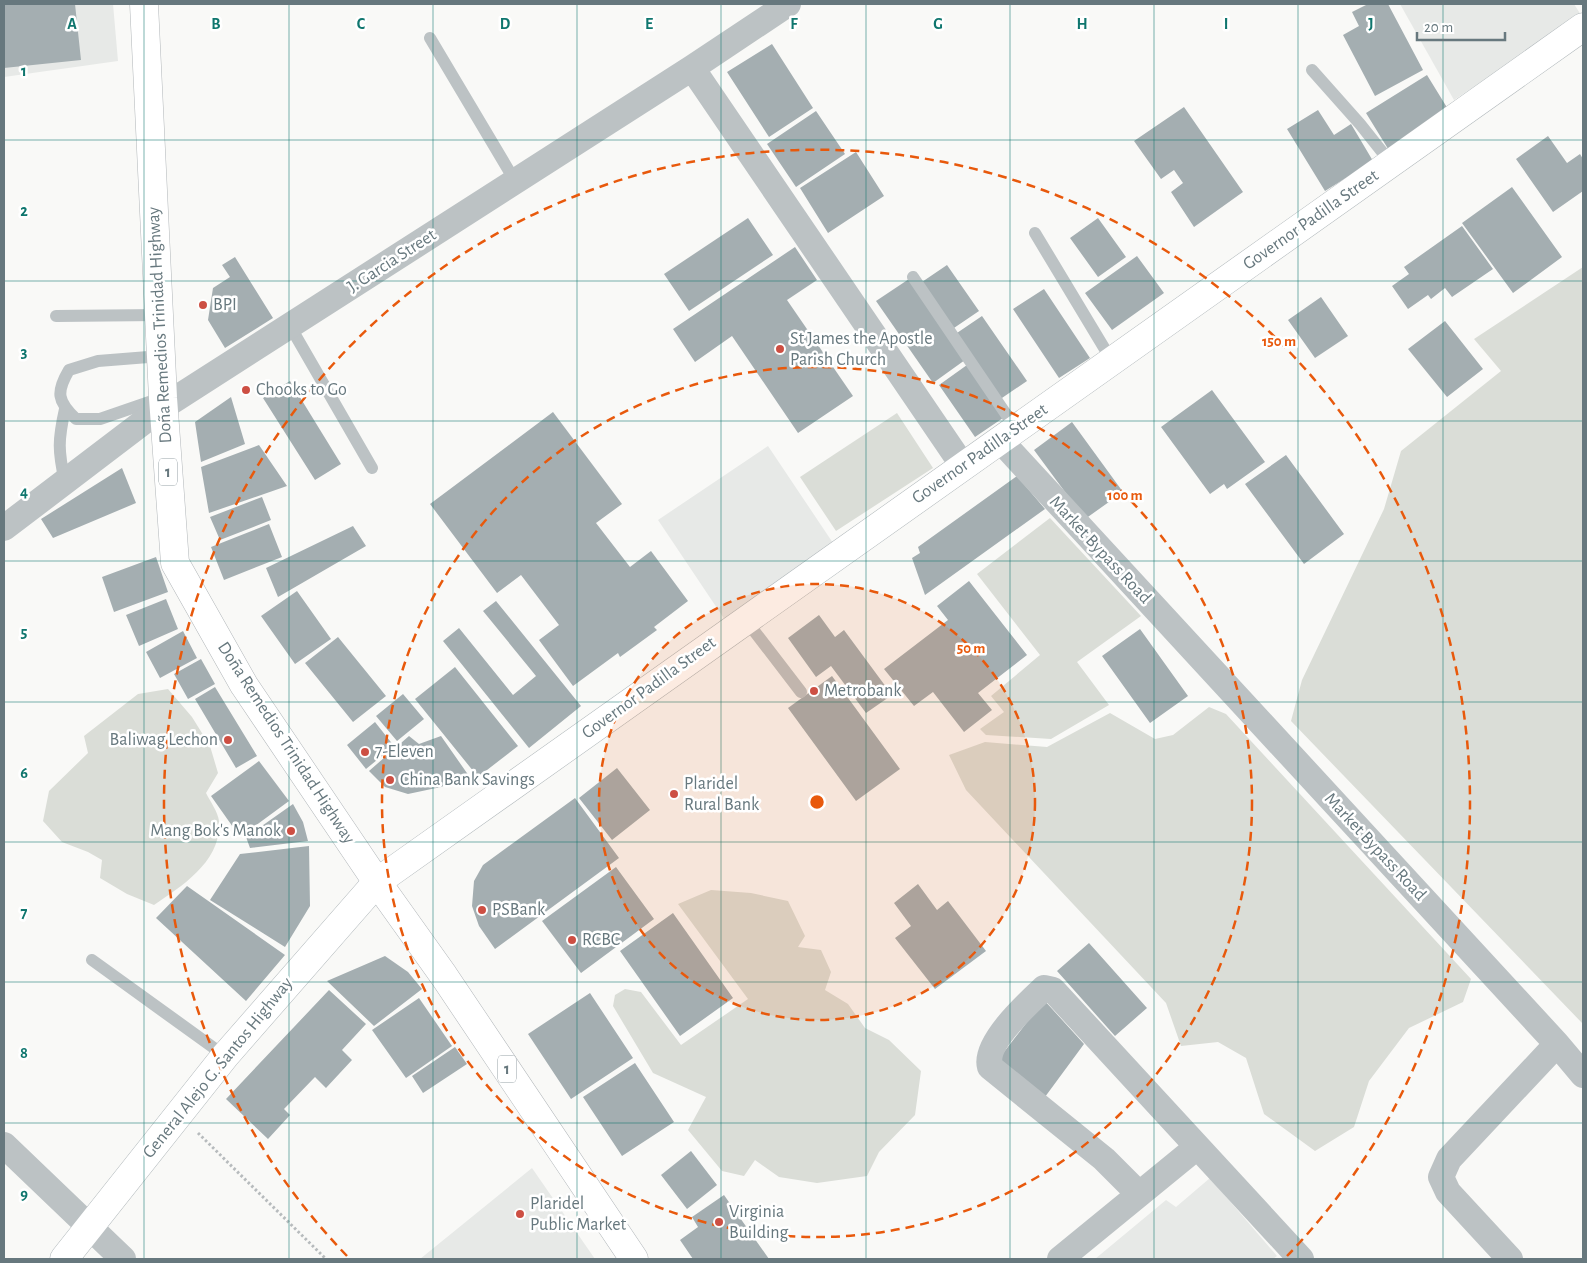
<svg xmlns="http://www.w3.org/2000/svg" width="1587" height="1263" viewBox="0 0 1587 1263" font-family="'Alegreya Sans',sans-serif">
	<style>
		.built { fill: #e7e9e7 }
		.green { fill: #daddd7 }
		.building { fill: #a4aeb1 }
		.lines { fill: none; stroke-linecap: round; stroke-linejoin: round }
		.secondary-casing { stroke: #b1b8bb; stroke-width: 29 }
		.primary-casing { stroke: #b1b6b9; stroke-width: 29 }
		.path { stroke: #b7bbbd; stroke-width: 3; stroke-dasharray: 2.5 2.5; stroke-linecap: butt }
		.lane { stroke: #bcc2c4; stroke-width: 12 }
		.street { stroke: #bcc2c4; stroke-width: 26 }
		.secondary { stroke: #fff; stroke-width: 28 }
		.primary { stroke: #fff; stroke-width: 28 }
		.grid { fill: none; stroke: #0f766e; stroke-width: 1; stroke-opacity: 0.55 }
		.ring { fill: none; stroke: #e8590c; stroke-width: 2.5; stroke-dasharray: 9 6 }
		.poi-dot { fill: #cd4f43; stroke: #fff; stroke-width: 2 }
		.labels { text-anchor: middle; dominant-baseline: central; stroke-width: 5; stroke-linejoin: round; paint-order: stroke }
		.shield { fill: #fff; stroke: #95a0a5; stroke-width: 1 }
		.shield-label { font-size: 16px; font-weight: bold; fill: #67787e }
		.street-label { font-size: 18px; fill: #67787e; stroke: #fff }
		.poi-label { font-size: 18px; fill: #67787e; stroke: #fff; text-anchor: start }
		.grid-label { font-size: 16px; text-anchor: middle; font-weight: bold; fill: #0f766e; stroke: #fff; stroke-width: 5; stroke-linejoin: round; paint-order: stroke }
		.centre { fill: #e8590c; stroke: #fff; stroke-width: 2.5 }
		.ring-label { font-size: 15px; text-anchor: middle; font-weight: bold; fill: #e8590c; stroke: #fff; stroke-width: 5; stroke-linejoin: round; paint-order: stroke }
	</style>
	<rect width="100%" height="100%" fill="#f9f9f7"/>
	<path class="built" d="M4 4H113L118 61 4 77Z
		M1400 4H1574L1581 15 1454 100Z
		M768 446 835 546 725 620 658 520Z
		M532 1168 595 1259H420Z
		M1210 1178 1277 1256 1273 1259H1095L1166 1200 1176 1207Z"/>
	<path class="green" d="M1583 267V1024L1291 721 1302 680 1384 509 1401 451 1501 371 1474 339Z
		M897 413 933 468 836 531 800 477Z
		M1050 518 1141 616 1077 662 1109 705 1051 739 986 735 980 729 1004 712 991 696 1040 655 977 574Z
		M168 689 192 717 210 746 218 773 206 793C210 801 218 812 219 821 222 861 182 886 154 905L127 894 100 878 102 860 88 852 62 842 43 821 49 791 88 753 84 736 138 694Z
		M1209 707 1226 714 1471 979 1463 1002 1409 1028 1369 1081 1354 1127 1315 1151 1264 1114 1246 1058 1218 1042 1181 1046 1166 1003 966 790 949 755 985 742 1047 747 1110 713 1155 739 1173 735Z
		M711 890 751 893 788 901 805 936 798 947 821 950 831 972 825 990 848 1004 865 1028 889 1040 921 1071 915 1115 879 1152 867 1176 817 1183 779 1177 755 1160 744 1176 722 1171 688 1130 706 1097 653 1073 613 1006 615 995 625 989 641 992 681 1045 748 999 678 904Z"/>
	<path class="building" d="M4 4H75L81 60 4 68Z
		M1368 4H1388L1423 70 1375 96 1343 35 1359 26 1352 12Z
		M772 44 813 108 769 137 727 72Z
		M1427 75 1451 114 1390 152 1366 113Z
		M1184 107 1243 192 1194 227 1171 192 1183 183 1174 170 1161 179 1134 141Z
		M1318 110 1334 135 1351 124 1373 161 1325 191 1287 129Z
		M816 111 845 154 796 187 767 144Z
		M1548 136 1567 163 1580 154 1583 159V191L1553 212 1516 159Z
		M856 152 884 196 828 233 800 188Z
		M1512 187 1562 257 1513 293 1462 223Z
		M748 218 773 255 689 311 664 274Z
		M1098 218 1126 257 1098 277 1070 238Z
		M1462 226 1493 269 1452 297 1445 288 1431 299 1428 295 1408 309 1392 286 1409 274 1404 267Z
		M795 247 817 280 787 300 853 396 798 433 732 336 695 362 673 329Z
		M1137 256 1164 293 1112 330 1085 293Z
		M235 257 273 318 225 348 208 320 213 288 230 277 222 265Z
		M947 265 979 311 951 330 919 284Z
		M909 279 965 360 933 383 876 301Z
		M1044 289 1090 358 1059 378 1013 309Z
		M1321 297 1348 336 1315 358 1288 320Z
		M982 316 1027 381 999 400 954 335Z
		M1445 321 1483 369 1447 397 1408 349Z
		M967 365 1003 418 975 437 939 385Z
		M290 381 341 464 315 480 263 398Z
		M1212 390 1265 462 1227 489 1224 484 1210 494 1161 427Z
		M231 397 245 444 201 462 195 422Z
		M553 412 622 504 596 523 630 567 651 551 688 601 654 627 657 630 620 657 618 653 573 686 539 640 559 625 521 575 497 593 430 504Z
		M1072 422 1123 492 1085 519 1034 450Z
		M259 445 287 486 209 513 201 467Z
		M1286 455 1344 534 1304 564 1245 484Z
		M122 468 136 503 53 538 41 519Z
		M1017 476 1045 509 925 595 912 558 920 553 918 547Z
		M262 497 271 520 220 540 210 517Z
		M269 524 282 557 224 580 211 547Z
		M353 526 366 546 278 597 266 568Z
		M156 557 168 592 114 612 102 577Z
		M969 581 1027 655 978 693 992 710 964 732 933 692 914 706 884 669 948 620 937 606Z
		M297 591 331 639 295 664 261 616Z
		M166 599 178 629 139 646 126 615Z
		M496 601 581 706 529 748 443 641 459 628 513 695 536 676 483 611Z
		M819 615 835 637 844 630 892 695 866 713 831 666 816 677 788 638Z
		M1140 629 1188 696 1150 723 1102 656Z
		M183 631 197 658 160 678 146 652Z
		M338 637 386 696 353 722 305 663Z
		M201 659 215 684 188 699 174 674Z
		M455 667 518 746 478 777 415 699Z
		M832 676 900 769 856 801 788 708Z
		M215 687 257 756 236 768 195 699Z
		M403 694 424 719 397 741 376 716Z
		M375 722 394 746 366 769 347 745Z
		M409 736 419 744 441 736 469 776 441 787 408 794 385 787 369 771Z
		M259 761 289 801 240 837 211 796Z
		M617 768 650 810 612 840 579 798Z
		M575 798 619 858 495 949 479 926 472 906 474 881 483 865Z
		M293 804 303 822 308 841 250 848 246 837Z
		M309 846 310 906 285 947 210 900 240 854Z
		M616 867 654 919 581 973 542 921Z
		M918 884 937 910 948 901 986 951 935 989 895 938 911 926 894 903Z
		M187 886 285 955 246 1001 156 918Z
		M673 913 733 998 680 1036 620 951Z
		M1089 943 1147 1008 1115 1036 1057 971Z
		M385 956 408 972 422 989 374 1026 327 981Z
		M329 990 366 1024 342 1050 352 1060 326 1088 315 1077 284 1109 290 1115 268 1139 226 1099Z
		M590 993 633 1058 571 1099 528 1034Z
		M419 998 452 1046 406 1078 372 1030Z
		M1044 1000 1084 1044 1042 1101 994 1065Z
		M455 1047 467 1064 423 1093 412 1076Z
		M635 1063 674 1122 622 1156 583 1097Z
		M691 1151 717 1185 687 1209 661 1175Z
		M724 1195 769 1259H693L680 1240 698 1227 692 1217Z"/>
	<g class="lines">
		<g class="secondary-casing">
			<path id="secondary" d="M64 1259 225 1056 377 882 1583 27"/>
		</g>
		<g class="primary-casing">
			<path id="primary" d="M144 4 163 398 175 563 244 685 377 882 444 976 634 1259"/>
		</g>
		<path class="path" d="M198 1133 326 1259"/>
		<path class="lane" d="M430 38 515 181
			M1312 70 1360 124 1391 163
			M1035 233 1112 361
			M913 277 1016 429
			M56 316 159 315
			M290 326 372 468
			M161 356 98 361 69 370C56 392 57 401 76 419H100L161 398
			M65 409C58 440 58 451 65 482
			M745 619 801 692
			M92 960 225 1056"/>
		<path class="street" d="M692 68 963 466
			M1000 440 1557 1044 1583 1075
			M4 528 163 407 692 68 788 4
			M4 1145 123 1259
			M1139 1194 1104 1159 990 1067C983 1044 1028 1003 1044 988L1053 990 1301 1259
			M1060 1259 1197 1147
			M1510 1259 1448 1192 1441 1177 1449 1159 1557 1044"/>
		<use href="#secondary" class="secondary"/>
		<use href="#primary" class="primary"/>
	</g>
	<path class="grid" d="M144 4V1259M289 4V1259M433 4V1259M577 4V1259M721 4V1259M866 4V1259M1010 4V1259M1154 4V1259M1298 4V1259M1443 4V1259M4 140H1583M4 281H1583M4 421H1583M4 561H1583M4 702H1583M4 842H1583M4 982H1583M4 1123H1583"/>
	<circle cx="817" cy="802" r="218" fill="#e8590c" fill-opacity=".12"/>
	<g class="ring">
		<circle cx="817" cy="802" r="218"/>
		<circle cx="817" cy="802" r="435"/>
		<path d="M347 1256A653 653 0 1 1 1287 1256"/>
	</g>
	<g class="poi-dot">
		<circle cx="203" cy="305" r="5"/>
		<circle cx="780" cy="349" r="5"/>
		<circle cx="246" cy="390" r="5"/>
		<circle cx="814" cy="691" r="5"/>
		<circle cx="228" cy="740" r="5"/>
		<circle cx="365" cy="752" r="5"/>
		<circle cx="390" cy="780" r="5"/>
		<circle cx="674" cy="794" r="5"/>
		<circle cx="291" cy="831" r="5"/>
		<circle cx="482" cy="910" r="5"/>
		<circle cx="572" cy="940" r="5"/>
		<circle cx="520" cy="1214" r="5"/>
		<circle cx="719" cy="1222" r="5"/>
	</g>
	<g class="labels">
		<g class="shield">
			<rect x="159" y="458.5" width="18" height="27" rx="4"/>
			<rect x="498" y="1055.5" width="18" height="27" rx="4"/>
		</g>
		<g class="shield-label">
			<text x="168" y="472">1</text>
			<text x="507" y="1069">1</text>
		</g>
		<g class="street-label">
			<text transform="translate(1311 220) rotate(-35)">Governor Padilla Street</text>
			<text transform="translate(392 261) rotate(-33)">J. Garcia Street</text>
			<text transform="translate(160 325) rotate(-93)">Doña Remedios Trinidad Highway</text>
			<text transform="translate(980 454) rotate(-35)">Governor Padilla Street</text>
			<text transform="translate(1100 550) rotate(47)">Market Bypass Road</text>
			<text transform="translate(649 688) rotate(-36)">Governor Padilla Street</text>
			<text transform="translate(286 743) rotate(57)">Doña Remedios Trinidad Highway</text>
			<text transform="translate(1375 847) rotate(47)">Market Bypass Road</text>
			<text transform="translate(218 1068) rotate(-51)">General Alejo G. Santos Highway</text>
		</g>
		<g class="poi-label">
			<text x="213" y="305">BPI</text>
			<text x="790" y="339">St James the Apostle<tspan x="790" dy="21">Parish Church</tspan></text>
			<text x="256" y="390">Chooks to Go</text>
			<text x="824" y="691">Metrobank</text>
			<text x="218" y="740" text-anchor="end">Baliwag Lechon</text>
			<text x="375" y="752">7-Eleven</text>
			<text x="400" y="780">China Bank Savings</text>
			<text x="684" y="784">Plaridel<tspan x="684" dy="21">Rural Bank</tspan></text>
			<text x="281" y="831" text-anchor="end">Mang Bok's Manok</text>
			<text x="492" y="910">PSBank</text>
			<text x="582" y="940">RCBC</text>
			<text x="530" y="1204">Plaridel<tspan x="530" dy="21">Public Market</tspan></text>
			<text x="729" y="1212">Virginia<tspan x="729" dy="21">Building</tspan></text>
		</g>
	</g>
	<g class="grid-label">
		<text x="72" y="29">A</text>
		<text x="216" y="29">B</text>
		<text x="361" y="29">C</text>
		<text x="505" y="29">D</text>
		<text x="649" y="29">E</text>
		<text x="794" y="29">F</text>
		<text x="938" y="29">G</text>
		<text x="1082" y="29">H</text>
		<text x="1226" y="29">I</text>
		<text x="1371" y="29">J</text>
		<text x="24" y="76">1</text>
		<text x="24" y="216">2</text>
		<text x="24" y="357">3</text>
		<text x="24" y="497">4</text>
		<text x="24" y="637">5</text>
		<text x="24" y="778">6</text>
		<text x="24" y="918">7</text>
		<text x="24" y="1058">8</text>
		<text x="24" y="1199">9</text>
	</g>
	<circle cx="817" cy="802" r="8" class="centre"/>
	<g class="ring-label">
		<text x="1279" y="346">150 m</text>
		<text x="1125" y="500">100 m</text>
		<text x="971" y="653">50 m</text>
	</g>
	<rect width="1587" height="1263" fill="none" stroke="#67787e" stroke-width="10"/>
	<path d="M1417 32v8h88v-8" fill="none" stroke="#67787e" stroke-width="2.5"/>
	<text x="1424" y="32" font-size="15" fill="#67787e" stroke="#ffffff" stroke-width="4" paint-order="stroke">20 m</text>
</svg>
